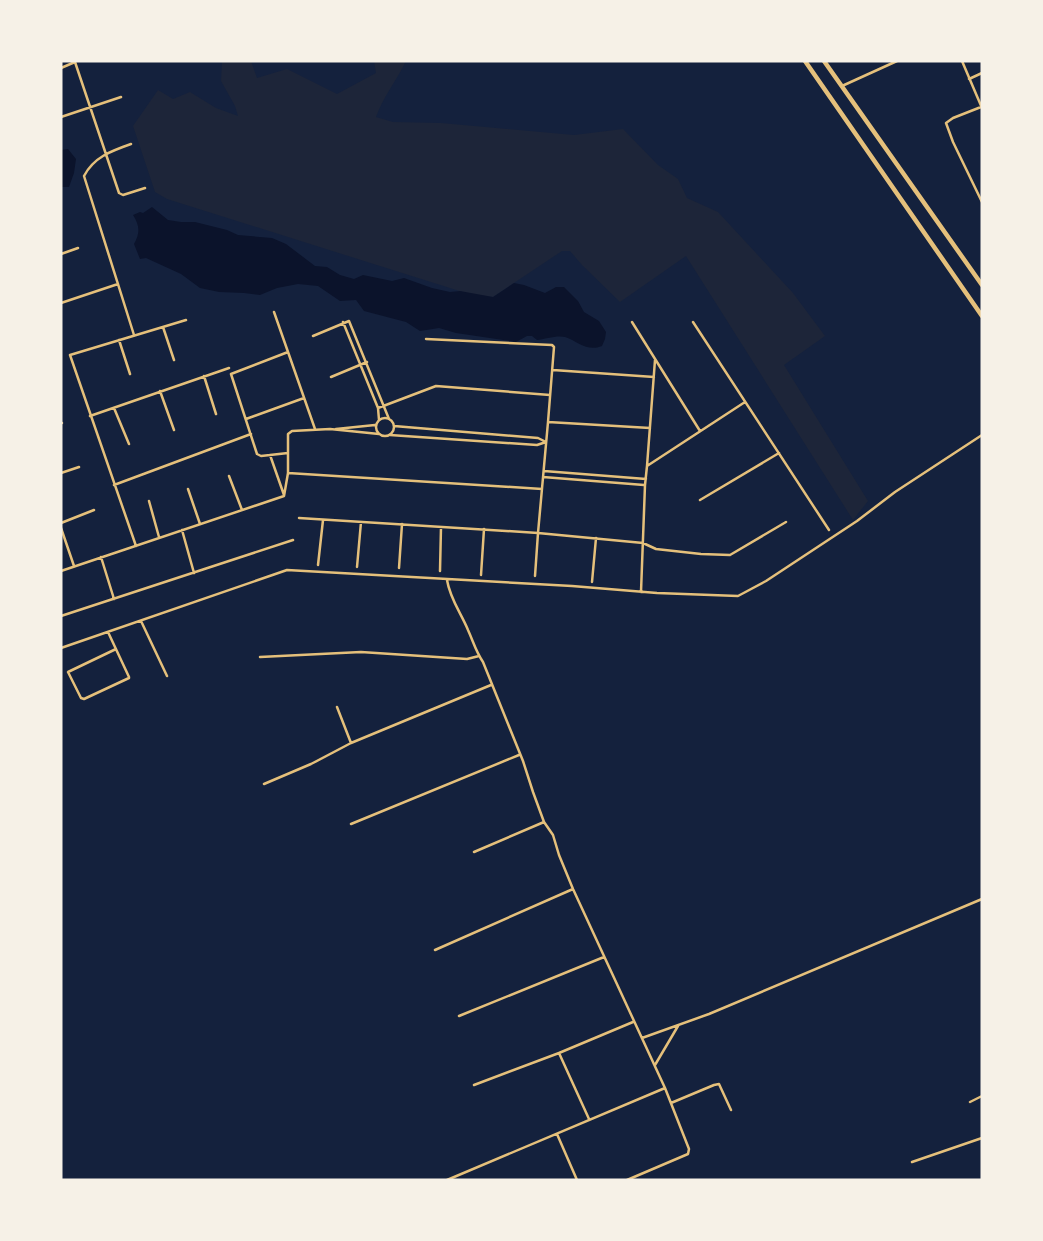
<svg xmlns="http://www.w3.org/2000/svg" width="1043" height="1241" viewBox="0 0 1043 1241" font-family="Ubuntu,sans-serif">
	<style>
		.green { fill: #1d2539 }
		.water { fill: #0b132b }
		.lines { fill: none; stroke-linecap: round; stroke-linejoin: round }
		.minor { stroke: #e5c07b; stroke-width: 2.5 }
		.trunk { stroke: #e5c07b; stroke-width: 4.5 }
	</style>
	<rect width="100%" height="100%" fill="#14213d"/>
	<path class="green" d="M222 61H251L257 78 287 69 337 94 376 73 374 61H406C397 80 383 97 376 117L393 122 441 123 574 135 623 129 658 165 678 179 687 198 718 212 793 293 825 336 784 365 868 501 853 520 686 256 620 302 582 265 570 251H562L493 297 469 294 167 199 155 192 133 126 158 90 173 99 190 92 216 108 238 116 235 106 221 81Z"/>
	<path class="water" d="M68 149 76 159 74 173 69 187H61V150Z
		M152 207 168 220 181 222H195L227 230 238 235 272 238 286 244 315 266 327 267 340 275 354 279 363 275 392 281 404 278 432 288 450 292 460 291 493 297 514 283 524 285 545 293 556 287H564L578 301 584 312 599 321 606 332 605 339 602 346C587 352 579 342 565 337 557 335 545 339 537 340L532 336H527L516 342 456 333 439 328 420 331 406 322 364 311 356 300 340 301 318 286 298 284 277 288 260 295 244 293 219 292 200 288 181 274 146 258 140 259 134 244C140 233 140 226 133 215L140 212 143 213Z"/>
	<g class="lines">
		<path class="minor" d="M962 61 982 108
			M61 68 75 62 119 193 123 195 145 188
			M969 79 982 73
			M842 86 897 61
			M981 107 953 118 946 123 953 142 982 202
			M61 117 121 97
			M131 144C111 151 94 157 84 176L134 335
			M61 254 78 248
			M61 303 118 284
			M274 312 315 429
			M343 322 378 408 379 420
			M632 322 700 431
			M693 322 829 530
			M163 327 174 360
			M313 336 349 321 389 419
			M426 339 552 345 554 347 548 422 650 428
			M119 340 130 374
			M553 370 654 377
			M204 376 216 414
			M331 377 367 362
			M160 391 174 430
			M114 408 129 444
			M378 408 436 386 550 395
			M90 416 229 368
			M376 427a9 9 0 1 1 18 0a9 9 0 1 1-18 0Z
			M246 419 304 398
			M548 422 538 533 643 543 656 549 701 554 730 555 786 522
			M61 423H62
			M394 426 538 438 546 442
			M336 429 375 425
			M390 435 537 445 546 442
			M288 453 261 456 257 454 231 374 288 352
			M270 455 284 495
			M647 466 655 360
			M544 471 646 479
			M61 473 79 467
			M288 473V434L292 431 330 429 379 434
			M229 476 242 510
			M543 477 644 485
			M114 485 251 434
			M188 489 200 524
			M700 500 779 453
			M149 501 159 537
			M299 518 538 533 535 576
			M61 523 94 510
			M61 528 74 566
			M182 530 194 573
			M136 546 70 355 186 320
			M101 557 114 599
			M318 565 323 520
			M357 567 361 522
			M399 568 402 524
			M61 571 284 496 288 473 542 489
			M440 571 441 527
			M481 575 484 529
			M447 580C450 599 461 613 468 630 473 641 476 652 483 662L523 761 533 792 544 822 553 835 559 855 573 889 665 1088 689 1149 688 1154 627 1180
			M592 582 596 538
			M641 592 645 485 647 466 745 402
			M61 616 293 540
			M141 621 167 676
			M108 632 129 677V678L84 699 81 698 68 672 116 649
			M61 648 287 570 572 586 657 593 738 596 766 581 857 521 895 492 982 435
			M260 657 361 652 467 659 479 656
			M337 707 351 743
			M264 784 311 764 351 743 491 685
			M351 824 519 755
			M474 852 544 822
			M435 950 573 889
			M459 1016 604 957
			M642 1038 709 1014 982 899
			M559 1053 589 1119
			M655 1065 678 1026
			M474 1085 559 1053 633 1022
			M970 1102 982 1096
			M671 1103 714 1085 719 1084 731 1110
			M557 1134 577 1180
			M912 1162 982 1138
			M447 1180 665 1088"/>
		<path class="trunk" d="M805 61 982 316
			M824 61 982 285"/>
	</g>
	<rect width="1043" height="1241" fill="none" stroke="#f6f1e7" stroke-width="125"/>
</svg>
